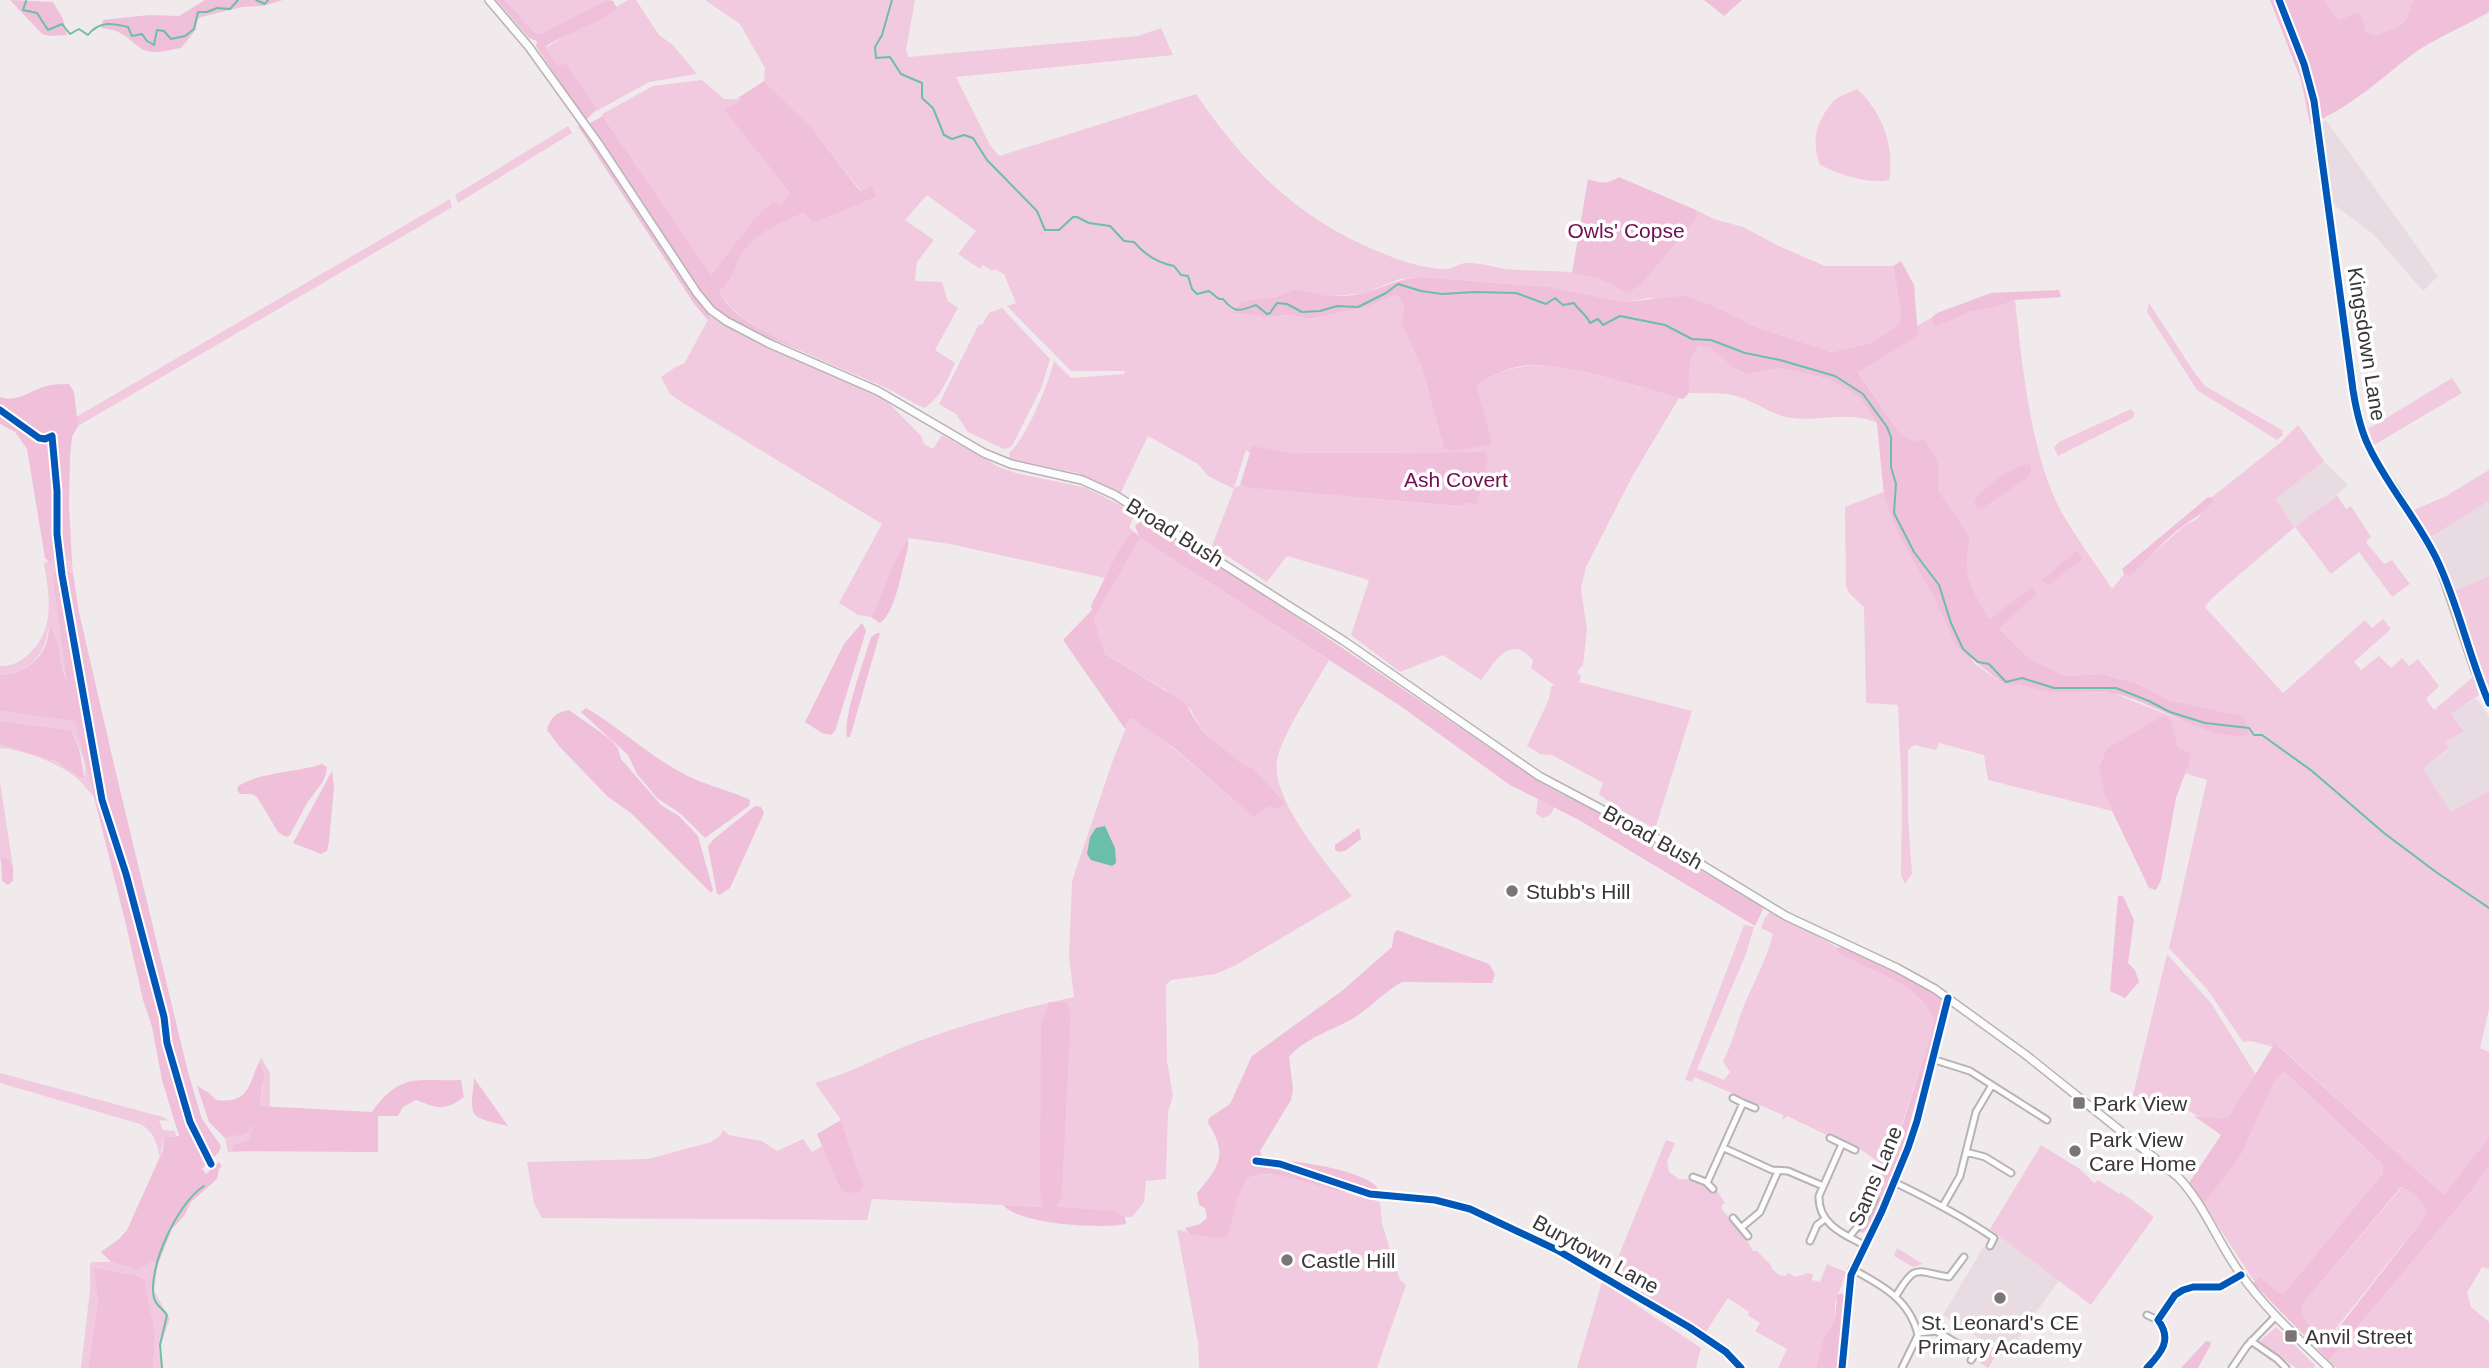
<svg xmlns="http://www.w3.org/2000/svg" width="2489" height="1368" viewBox="0 0 2489 1368" font-family="Helvetica,sans-serif">
	<style>
		.built { fill: #e8dce2 }
		.green { fill: #f1cadf; fill-rule: evenodd }
		.forest { fill: #f0bfda; fill-rule: evenodd }
		.water { fill: #6bbfaa }
		.lines { fill: none; stroke-linecap: round; stroke-linejoin: round }
		.stream { stroke: #6bbfaa; stroke-width: 2 }
		.minor-casing { stroke: #b7b3b5; stroke-width: 9 }
		.major-casing { stroke: #b7b3b5; stroke-width: 10 }
		.minor { stroke: #fdfcfc; stroke-width: 5 }
		.major { stroke: #fdfcfc; stroke-width: 7 }
		.cycleway-casing { stroke: #fff; stroke-width: 11 }
		.cycleway { stroke: #0057b8; stroke-width: 7 }
		.poi-dot { fill: #7a7577; stroke: #fff; stroke-width: 2.5 }
		.labels { text-anchor: middle; dominant-baseline: central; stroke-width: 7; stroke-linejoin: round; paint-order: stroke }
		.park-label { font-size: 21px; fill: #720d51; stroke: #fff }
		.street-label { font-size: 21px; fill: #3a3638; stroke: #fff }
		.poi-label { font-size: 21px; fill: #3a3638; stroke: #fff; text-anchor: start }
	</style>
	<rect width="100%" height="100%" fill="#f0eaed"/>
	<path class="built" d="M2326 120 2438 276 2423 291 2373 234 2333 204 2320 124Z
		M2324 461 2348 485 2296 527 2276 499Z
		M2489 501V576L2452 592 2430 538Z
		M2476 698 2489 716V791L2451 812 2423 769 2448 750 2445 742 2464 731 2451 714Z
		M2000 1236 2059 1281 2028 1323 2010 1352 1991 1340 1988 1344 1943 1315 1984 1246 1992 1250Z"/>
	<path class="green" d="M505 0H607L540 34H536Z
		M628 0H636L659 35 673 45 697 74 649 82 595 112 597 109 551 59 545 48Z
		M705 0H915L906 50 908 57 1138 36 1161 28 1173 55 956 77 990 145 999 156 1196 94C1244 164 1298 219 1377 251 1398 260 1421 268 1443 269 1453 270 1459 262 1468 263 1481 263 1493 267 1505 269 1535 272 1566 269 1595 276 1606 279 1618 287 1628 293L1640 286 1698 217 1696 210 1714 219 1743 227 1781 247 1825 266H1893L1901 313 1899 325 1871 343 1831 352 1759 328 1712 305 1648 298 1625 302 1549 287 1420 277 1400 279 1365 293 1335 296 1317 295 1296 289 1276 297 1242 301 1233 313 1264 317 1290 315 1309 319 1367 307 1394 295 1398 296 1404 308 1401 324 1421 365 1444 448 1492 442 1475 385C1489 377 1504 370 1520 367 1556 359 1641 388 1679 398L1633 475 1586 567 1581 589 1587 630 1583 665 1577 672 1581 676 1579 682 1692 711 1655 829 1614 806 1599 794 1603 783 1552 755 1540 754 1527 746 1549 699 1551 687 1554 685 1531 668 1533 661C1511 632 1495 662 1481 680L1443 655 1400 672 1351 635 1369 580 1287 556 1267 582 1212 546 1234 489 1208 476 1198 464 1148 436 1120 494 1077 473 1010 459 1009 453C1027 438 1048 384 1054 361L1071 378 1124 374 1125 371H1071L1007 306 1016 303 1004 274 994 269 992 271 983 265 980 269 958 254 976 231 927 195 905 220 934 240 917 262 915 281 942 282 948 301 958 308 935 350 955 363C947 380 940 399 924 408 911 402 899 394 886 388 841 367 743 334 719 292 733 282 735 264 744 250 759 229 782 223 805 213L813 223 876 197 861 191 813 129 764 81 765 68 740 24ZM1252 447 1292 453 1484 452 1477 505 1465 503 1460 506 1250 488 1240 485 1234 488 1246 450 1250 453Z
		M2324 0H2415C2410 6 2410 9 2408 15 2404 27 2385 32 2375 37L2366 32 2357 14 2339 20Z
		M702 80 724 99H744L725 111 790 193 781 205 752 221 711 277 602 114 653 86Z
		M1857 89C1882 112 1895 145 1889 180 1870 185 1838 174 1820 165 1811 141 1816 122 1832 103 1837 96 1849 93 1857 89Z
		M568 126 572 133 458 203 455 195Z
		M450 199 452 207 417 228 78 426 76 417Z
		M2015 300C2022 364 2031 457 2062 513 2077 539 2096 564 2112 589L2124 574 2129 575 2184 526 2197 519 2214 499 2212 497 2280 443 2298 425 2324 461 2276 499 2295 527 2337 495 2346 509 2351 506 2371 537 2366 542 2384 564 2392 560 2410 584 2392 597 2359 552 2331 574 2295 527 2212 598 2205 607 2283 693 2365 620 2372 628 2383 619 2391 629 2354 662 2361 670 2379 656 2391 668 2402 658 2409 666 2418 659 2439 686 2426 699 2434 710 2473 677 2479 695 2451 714 2464 731 2445 742 2448 749 2423 769 2451 812 2489 791V1009L2480 1048 2489 1052V1138L2445 1196 2279 1046 2276 1044 2273 1047 2251 1041 2243 1042 2207 989 2169 948 2207 780 2184 773 2171 720 2164 716 2151 723 2105 796 2112 811 1988 780 1984 755 1939 743 1936 750 1914 745 1908 750V817L1912 874 1905 884 1901 876 1902 799 1898 705 1866 703 1864 607 1850 594 1846 586 1845 507 1883 492 1897 531 1974 663 2005 685 2016 683 2046 691 2113 693 2181 720 2243 716 2168 700 2139 684 2101 674 2065 676 2030 659 1999 629 2037 594 2031 588 1991 620C1968 585 1961 580 1970 537L1938 490V463L1915 441 1901 435 1858 371 1918 336 1917 326 1931 318 1935 326 1969 312 1994 308Z
		M2149 303 2194 372 2205 386 2282 430 2283 435 2277 440 2197 390 2147 312Z
		M1002 308 1050 359 1042 386 1014 442 1011 447 1004 449 968 432 956 414 939 404 979 324 982 325 989 313Z
		M710 316 761 345 859 386 888 402 921 436 924 444 933 449 942 435 999 467 1019 474 1084 487 1136 513 1129 527 1133 531 1120 547 1105 578 950 544 908 538 896 559 871 617 858 615 839 603 882 524 683 403 670 394 661 377 677 366 684 364Z
		M1699 346 1711 348 1732 367 1746 374 1780 368 1829 379 1859 397 1877 423C1848 410 1822 422 1792 418 1771 416 1753 399 1732 395 1719 392 1703 394 1689 393 1689 376 1687 359 1699 346Z
		M2452 378 2462 393 2374 445 2368 429Z
		M2131 409 2135 414 2133 418 2058 456 2054 448 2059 442Z
		M54 463 57 465 59 494 56 526Z
		M2489 470V501L2431 537 2414 510 2446 496Z
		M59 535 65 561 72 562 73 573 66 572 62 576 59 571 53 581 68 687 54 632 48 629C46 655 26 675 0 675V666C13 666 20 662 30 653 56 627 49 595 44 563L58 557 57 536Z
		M1140 538 1329 660C1316 684 1280 737 1277 761 1271 800 1328 865 1352 896L1236 965 1216 974 1171 980 1166 985 1167 1061 1173 1096 1168 1112 1166 1179 1146 1181 1144 1202 1132 1217H1125L1114 1211 1057 1208 1062 1197 1071 1020 1066 1002 1043 1207 872 1199 867 1220 542 1218 534 1203 527 1162 648 1159 711 1142 720 1136 723 1130 729 1135 762 1141 777 1151 803 1139 812 1152 822 1146 840 1189 864 1187 841 1120 815 1083C851 1074 884 1053 919 1041 969 1023 1022 1008 1074 997L1069 957 1072 881 1113 760 1130 718 1156 733 1254 818 1269 806 1285 803 1253 768 1244 765 1203 732 1191 710 1164 689 1105 654 1094 619Z
		M2489 576V687H2488L2452 592Z
		M72 629 98 771 97 780 80 681 75 665Z
		M0 711 75 720 94 797C89 792 84 785 79 780 62 764 22 749 0 748V744C30 751 60 760 84 780 89 767 78 743 71 730L0 721Z
		M0 782 13 867 9 860 1 859 0 862Z
		M1538 797 1556 799C1554 808 1553 816 1543 818L1536 814Z
		M1772 909 1835 946 1915 985 1941 1002 1887 1171 1882 1170 1876 1160 1860 1149H1856L1787 1116 1782 1120 1783 1115 1694 1077 1692 1082 1685 1080 1744 925 1754 927 1746 954 1697 1069 1724 1080 1730 1072 1723 1062C1730 1047 1735 1032 1740 1016 1750 988 1766 963 1773 934L1761 928 1765 918Z
		M2167 954 2211 1003 2256 1075C2249 1085 2237 1111 2228 1117 2214 1126 2192 1114 2181 1106L2173 1115 2132 1099Z
		M261 1057 270 1073V1107L260 1106 263 1086 259 1062Z
		M2285 1072 2382 1164 2383 1173 2283 1294 2276 1291 2259 1278 2254 1281 2203 1203 2241 1155 2276 1078Z
		M0 1073 163 1117 169 1121 159 1120 163 1130 175 1131 176 1136 164 1137 160 1157C156 1141 154 1132 140 1124L0 1083Z
		M255 1121 252 1136 234 1151 250 1152H228L225 1138Z
		M1666 1140 1675 1143 1667 1162 1669 1172 1679 1179H1693L1706 1185 1712 1192 1716 1189 1725 1203 1722 1205V1210L1741 1230 1753 1251H1757L1771 1265 1772 1269 1779 1275 1785 1276 1788 1273 1796 1277 1808 1273 1813 1274 1812 1280 1820 1282 1827 1264 1846 1272 1835 1303V1320L1823 1339 1816 1368H1778L1787 1349 1755 1331 1760 1323 1748 1315 1749 1312 1728 1298 1705 1333 1610 1277Z
		M2041 1145 2080 1169 2094 1183 2098 1180 2119 1194 2121 1192 2154 1217 2091 1305 1990 1229Z
		M2489 1165V1269L2482 1267 2467 1293 2471 1307 2489 1322V1368H2336L2329 1361 2469 1194Z
		M1253 1174 1279 1175 1380 1202 1382 1224 1400 1280 1406 1285 1377 1368H1199L1198 1342 1177 1230 1185 1231 1189 1235 1227 1239C1234 1219 1235 1187 1253 1174Z
		M2402 1187C2413 1190 2423 1202 2427 1214L2325 1342 2302 1316V1305Z
		M1897 1248 1923 1264 1913 1267 1894 1256Z
		M153 1261 158 1264 154 1291 170 1319 159 1349 162 1368H153L155 1333 145 1280 139 1276 95 1267 98 1300 88 1368H81L90 1290V1264L92 1262H111L139 1270Z
		M1602 1282 1701 1348 1696 1368H1577Z
		M2276 1327 2315 1365 2314 1368H2296L2260 1344V1341Z
		M1991 1346 1999 1351 1988 1368 1980 1363Z"/>
	<path class="forest" d="M10 0 53 2 63 19 67 35 49 36 42 34Z
		M205 0H283L262 6 242 7 201 17 198 19 195 31 181 48C172 49 161 53 152 52 134 51 129 29 101 28L103 20 149 15 179 16Z
		M496 0H505L536 34H540L607 0 613 1 617 8 611 14 549 44 545 48 557 65 566 64 597 109 587 119 583 117 536 46 537 41 529 38Z
		M1704 0H1742L1724 16Z
		M2270 0H2324L2339 20 2357 13 2361 16 2366 32 2375 36C2385 32 2404 27 2408 15 2410 9 2410 6 2415 0H2489V12C2467 25 2432 40 2413 54 2380 79 2349 109 2310 124L2301 80Z
		M764 81 813 129 860 191 872 187 876 197 813 223 804 213C782 223 759 230 744 250 735 264 733 282 719 292 735 321 774 336 802 351 755 332 724 324 692 282L590 123 603 116 711 276 752 221 772 203 781 205 790 193 724 110 742 100 738 98Z
		M577 125 581 127 710 316 708 320 695 305Z
		M1619 177 1696 210 1698 217 1640 286 1628 293 1597 277 1572 273 1588 179C1600 184 1608 184 1619 177Z
		M1901 261 1914 285 1918 336 1858 372 1901 435 1915 441 1925 440 1938 463V490L1970 537C1962 578 1969 585 1990 619L2032 587 2037 594 1999 629 2030 659 2065 676 2101 674 2139 684 2168 700 2243 716 2249 735C2209 743 2151 699 2111 693 2090 690 2068 695 2047 691 2032 689 2020 682 2005 685L1957 647 1934 597 1897 531 1884 496 1877 423 1859 397 1829 379 1780 368 1746 374 1732 367 1711 348 1699 346C1687 359 1689 376 1689 393L1683 399C1643 388 1559 360 1521 366 1505 369 1489 377 1476 385L1492 442 1490 445 1452 451 1444 448 1421 365 1401 324 1404 308 1398 296 1394 295 1367 307 1309 319 1290 315 1264 317 1233 313 1242 301 1276 297 1296 289C1319 296 1344 299 1367 292 1387 286 1399 279 1420 277L1549 287 1625 302 1683 296 1712 305 1759 328 1831 352 1871 343 1899 325 1901 313 1893 266Z
		M2059 290 2061 297 2015 300 1994 308 1969 312 1935 327 1931 318 1937 313 1991 293Z
		M69 384 74 392 78 426 72 437 70 456 69 505 72 562 64 560 59 535 58 557 50 562 45 558 27 449 15 432 0 424V397C18 404 32 388 51 385 56 384 63 384 69 384ZM54 463 57 465 59 494 55 526Z
		M1252 446 1292 453 1485 452 1488 457 1477 505 1466 503 1460 506 1250 488 1240 485Z
		M2030 464 2031 472 2027 478 1981 509H1976L1974 500C1987 485 2011 467 2030 464Z
		M2212 497 2214 499C2206 512 2196 517 2184 525 2165 539 2148 560 2129 576L2124 574 2122 569 2207 498Z
		M1142 520 1152 523 1202 553 1546 786 1613 820 1764 907 1755 926 1579 820 1510 785 1399 705 1140 538 1094 619 1105 654 1184 702 1203 732 1244 765 1253 768 1285 803 1278 809 1269 806 1254 818 1173 747 1133 719 1129 720 1125 729 1063 640 1092 610 1091 606 1120 547 1133 531 1139 536 1135 526Z
		M908 538V548C902 568 896 612 880 623L871 617 896 559Z
		M2075 552H2078L2083 558 2048 586 2042 580Z
		M59 571 62 576 66 572 73 573 79 612 115 769 188 1072 202 1119 221 1146 219 1152 202 1169 206 1174 219 1162 222 1166 219 1169 217 1179 191 1202 184 1216 172 1229 158 1264 153 1261 139 1270 111 1262 101 1252 119 1239 127 1230 163 1150 164 1137 179 1136 162 1080 152 1027 143 1000 127 929 75 721 0 711V675C19 675 39 663 46 644 48 639 48 632 50 627 59 636 61 669 67 682L53 581V572ZM72 630 74 632 98 771 97 780 80 681 75 665Z
		M862 623 866 631 835 731 831 735 822 733 805 722 844 644Z
		M877 633H880L850 737H847C842 719 865 658 871 637Z
		M586 708C621 728 651 758 688 776 707 786 730 790 750 800L749 806 705 838 681 814 657 798 637 774 628 755 581 712Z
		M569 710 610 739 618 748 621 759 661 805 679 816 698 836 713 890 711 893 631 813 608 797 559 746 547 730C550 718 556 712 569 710Z
		M2164 715 2171 720 2178 748 2190 753 2189 763 2176 798 2161 880 2156 890 2149 888 2105 796 2099 768 2107 749Z
		M0 721 71 730 79 748 85 780 55 761 0 744Z
		M322 764 327 767 326 774 322 783 307 803 290 835 286 837 278 832 257 797 252 794H240L237 790 238 786C264 771 295 773 322 764Z
		M332 771 334 787 329 842 327 851 321 854 293 843Z
		M755 806 761 807 764 813 730 888 720 895 717 894 708 846 714 839Z
		M1359 828 1361 839 1345 851 1339 852 1335 850V845Z
		M5 858 9 860 13 867V881L8 885 2 881 1 859Z
		M2118 896H2123L2134 920 2128 963 2135 970 2139 982 2125 998 2110 991Z
		M1397 930 1489 964 1495 974 1492 983 1402 982C1384 992 1371 1007 1354 1018 1333 1030 1305 1038 1289 1057L1293 1089 1291 1100 1260 1151 1262 1158C1288 1160 1360 1168 1377 1187L1375 1191C1344 1206 1261 1155 1245 1182 1235 1199 1233 1221 1227 1239L1189 1235 1185 1228 1200 1224 1207 1218 1205 1208 1199 1205 1197 1193C1220 1165 1228 1155 1208 1123L1209 1118 1230 1104 1252 1056 1343 990 1392 947 1394 933Z
		M1841 947 1867 954 1938 995 1942 1001C1942 1031 1927 1065 1918 1094 1907 1132 1889 1206 1863 1233L1860 1232V1228L1875 1206 1882 1170 1887 1171 1892 1159 1935 1020C1918 981 1872 973 1838 952L1837 948Z
		M1049 1002H1067L1071 1020 1062 1197 1057 1207 1114 1211 1125 1217 1126 1224C1101 1229 1020 1225 1003 1205L1043 1207 1040 1194 1041 1024Z
		M2275 1043 2444 1195 2489 1138V1165L2469 1194 2329 1361 2253 1283 2259 1277 2276 1291 2283 1294 2383 1173 2382 1164 2285 1072 2276 1078 2241 1155 2203 1204 2189 1183 2221 1135 2194 1116 2221 1119 2229 1116ZM2401 1187C2413 1190 2423 1202 2427 1214L2333 1335 2324 1341 2302 1316V1305Z
		M259 1062 264 1073 260 1106 372 1112C401 1071 418 1082 461 1080L464 1097C444 1112 437 1108 416 1100L403 1107 398 1116H378V1152L234 1151 232 1149 234 1145 249 1139 255 1123C238 1144 244 1130 225 1138L209 1122 197 1086 208 1092 216 1100C249 1104 248 1086 259 1062Z
		M474 1078 508 1126C468 1116 470 1120 474 1078Z
		M841 1120 864 1187 858 1193 844 1192 840 1189 817 1134Z
		M94 1267 139 1276 145 1280 155 1333 153 1368H88L98 1300Z
		M1842 1293 1845 1298 1839 1368H1816L1823 1339 1835 1320 1837 1295Z
		M2206 1341 2211 1342V1344L2198 1368H2181Z"/>
	<path class="water" d="M1105 826 1115 848 1116 863 1112 866 1091 860 1087 854 1090 837 1096 828Z"/>
	<g class="lines">
		<path class="stream" d="M256 0 265 4 268 0
			M892 0 882 35 875 47 876 58 890 57 901 74 922 83V98L933 108 944 135 952 139 964 135 973 138 987 160 1037 211 1045 230H1059L1073 217H1077L1089 223 1110 226 1124 241 1134 242C1145 255 1158 263 1174 266L1181 275 1188 276 1192 289 1197 294 1209 291 1219 299H1223C1235 314 1240 311 1256 305L1267 314 1270 313 1277 303 1287 304 1302 312 1320 311 1337 306 1358 307 1386 293 1398 284 1421 291 1442 294 1475 292 1516 293 1546 304 1555 298 1563 305 1574 303C1579 311 1586 314 1590 323L1598 319 1603 325 1620 316 1665 325 1692 339 1711 340 1745 353 1780 360 1835 376 1863 394 1887 427 1891 437V467L1896 484 1894 513 1914 552 1939 585 1951 623 1963 649 1978 662 1989 664 2006 682 2022 678 2054 688H2116L2149 701 2170 712 2205 723 2249 728 2254 735H2262L2312 771 2384 833 2436 872 2489 908
			M26 1 23 10 37 13 48 30 62 24 70 34 79 29 88 35C99 21 111 23 128 27L132 36 142 34 147 41 154 45 157 30 164 31 171 39 185 36 194 29 198 12H207L217 8 230 9 238 0
			M162 1368 160 1345 167 1315C163 1309 156 1306 154 1298 147 1268 178 1202 204 1186"/>
		<g class="minor-casing">
			<path id="minor" d="M2317 130 2353 390 2363 434 2377 462 2398 493 2438 563 2474 669 2489 703
				M1932 1059 1970 1071 2047 1120
				M1743 1103 1755 1108
				M1830 1138 1855 1150
				M1842 1144 1819 1196C1818 1224 1843 1234 1864 1245
				M1724 1148 1772 1170 1788 1171 1823 1186
				M1966 1152 1985 1157 2011 1173
				M1256 1161 1280 1164 1370 1194 1435 1200 1470 1209 1557 1250 1689 1327 1726 1352 1741 1368
				M1693 1177 1706 1182 1713 1189
				M1894 1182C1929 1199 1962 1216 1994 1238L1990 1246
				M1707 1183 1743 1103 1733 1098
				M1943 1206 1960 1176 1976 1112 1992 1085
				M1733 1218 1748 1236
				M1742 1227 1760 1212 1778 1171
				M1849 1237 1865 1218 1875 1198
				M1810 1241 1817 1225 1825 1219
				M1852 1269C1882 1285 1910 1300 1918 1335L1902 1368
				M1896 1296C1916 1262 1916 1272 1949 1277L1964 1257
				M2147 1315 2158 1320
				M1918 1333 1936 1331 1975 1354 1971 1360
				M2251 1341 2277 1359 2286 1368
				M1842 1368 1851 1275 1882 1211 1908 1148 1917 1121 1948 998
				M2147 1368C2161 1353 2173 1340 2158 1320L2175 1295 2183 1290 2193 1287H2220L2241 1275
				M2232 1368 2247 1346 2276 1316"/>
		</g>
		<g class="major-casing">
			<path id="major" d="M489 0 529 47 598 143 697 293 711 310 726 321 768 343 878 391 984 453 1011 464 1082 480 1115 495 1344 641 1539 776 1671 846 1786 916 1897 968 1935 989 2026 1055 2178 1177C2204 1204 2218 1243 2240 1273 2265 1309 2298 1338 2329 1368"/>
		</g>
		<use href="#minor" class="minor"/>
		<use href="#major" class="major"/>
		<g class="cycleway-casing">
			<path id="cycleway" d="M2279 0 2304 64 2314 101 2353 390C2356 409 2360 429 2369 447 2388 487 2419 521 2438 562 2459 607 2469 657 2489 703
				M0 410 39 438 45 439 52 436 57 491V534L62 575 102 800 126 874 164 1017 167 1043 190 1122 211 1164
				M1256 1161 1280 1164 1370 1194 1435 1200 1470 1209 1557 1250 1689 1327 1726 1352 1741 1368
				M1842 1368 1851 1275 1882 1211 1908 1148 1917 1121 1948 998
				M2147 1368C2161 1353 2173 1340 2158 1320L2175 1295 2183 1290 2193 1287H2220L2241 1275"/>
		</g>
		<use href="#cycleway" class="cycleway"/>
	</g>
	<g class="poi-dot">
		<circle cx="1512" cy="891" r="7"/>
		<rect x="2072" y="1096" width="14" height="14" rx="3.5"/>
		<circle cx="2075" cy="1151" r="7"/>
		<circle cx="1287" cy="1260" r="7"/>
		<circle cx="2000" cy="1298" r="7"/>
		<rect x="2284" y="1329" width="14" height="14" rx="3.5"/>
	</g>
	<g class="labels">
		<g class="park-label">
			<text x="1626" y="230">Owls' Copse</text>
			<text x="1456" y="479">Ash Covert</text>
		</g>
		<g class="street-label">
			<text transform="translate(2367 344) rotate(81)">Kingsdown Lane</text>
			<text transform="translate(1175 532) rotate(32)">Broad Bush</text>
			<text transform="translate(1653 837) rotate(29)">Broad Bush</text>
			<text transform="translate(1875 1176) rotate(-67)">Sams Lane</text>
			<text transform="translate(1596 1254) rotate(29)">Burytown Lane</text>
		</g>
		<g class="poi-label">
			<text x="1526" y="891">Stubb's Hill</text>
			<text x="2093" y="1103">Park View</text>
			<text x="2089" y="1139">Park View<tspan x="2089" dy="24">Care Home</tspan></text>
			<text x="1301" y="1260">Castle Hill</text>
			<text x="2000" y="1322" text-anchor="middle">St. Leonard's CE<tspan x="2000" dy="24">Primary Academy</tspan></text>
			<text x="2305" y="1336">Anvil Street</text>
		</g>
	</g>
</svg>
